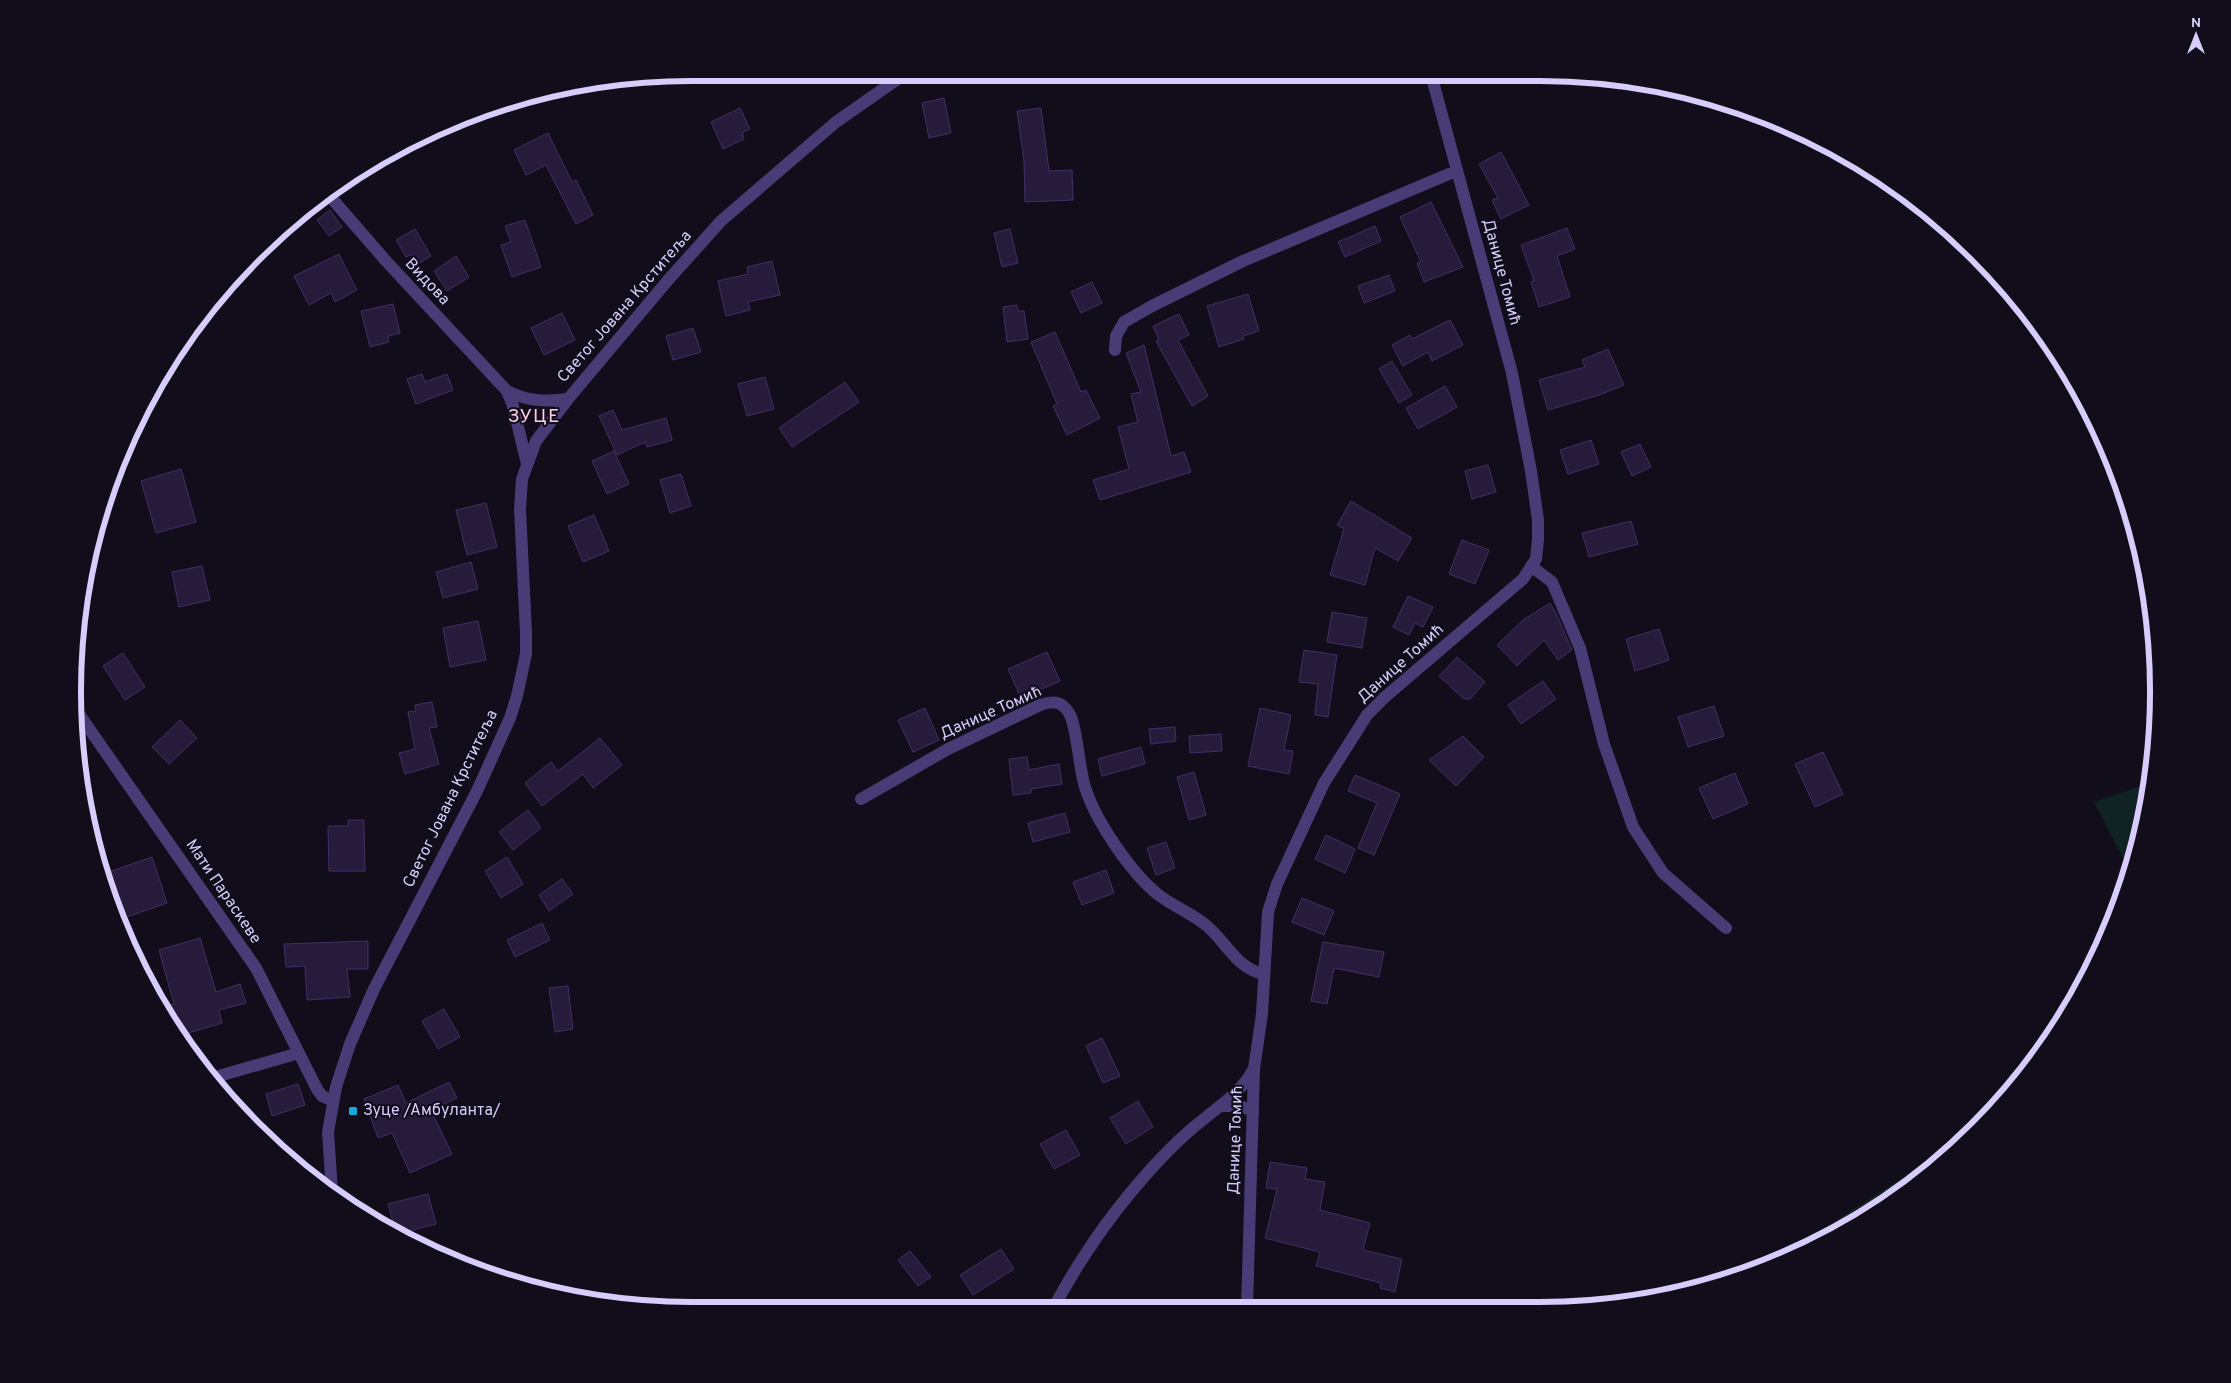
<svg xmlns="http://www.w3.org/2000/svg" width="2231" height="1383" viewBox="0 0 2231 1383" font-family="Overpass,sans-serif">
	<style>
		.green { fill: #102224 }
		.building { fill: #261b3a; stroke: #422f64 }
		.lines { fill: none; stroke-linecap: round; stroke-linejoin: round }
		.minor { stroke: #473c75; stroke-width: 12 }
		.poi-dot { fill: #16a9dc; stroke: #110d1b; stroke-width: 2 }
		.labels { text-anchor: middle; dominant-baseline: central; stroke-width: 4; stroke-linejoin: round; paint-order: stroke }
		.street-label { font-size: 16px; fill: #d8ccfa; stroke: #110d1b }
		.poi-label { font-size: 16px; fill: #d8ccfa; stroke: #110d1b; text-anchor: start }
		.quarter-label { font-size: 19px; letter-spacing: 1px; fill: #facee3; stroke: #110d1b }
		.rim { fill: none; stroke: #d8ccfa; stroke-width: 6 }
	</style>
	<rect width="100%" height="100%" fill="#110d1b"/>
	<path class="green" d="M2149 783 2137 851 2130 872 2094 802Z
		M1968 1135 1948 1157 1849 1228 1772 1262Z"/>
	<path class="building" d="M944 98 951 133 929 138 922 103Z
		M740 108 750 129 742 133 744 139 723 149 711 122Z
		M1041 108 1049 171 1072 170 1073 200 1025 202 1024 161 1017 111Z
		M548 133 572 182 576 180 593 215 576 224 546 165 526 175 514 150Z
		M1501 152 1529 205 1501 219 1492 200 1498 198 1479 164Z
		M1431 202 1463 267 1424 282 1417 263 1421 262 1400 217Z
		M330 210 342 227 329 236 317 220Z
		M525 220 541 267 512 277 501 245 511 242 505 226Z
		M1375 226 1381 241 1345 257 1338 242Z
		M1567 228 1575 249 1557 256 1570 297 1539 307 1531 282 1534 281 1521 245Z
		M415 229 431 256 418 264 412 254 406 257 396 240Z
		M1010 229 1018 263 1002 267 994 233Z
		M339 254 357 290 335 302 331 293 309 305 294 276Z
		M456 256 469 277 447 291 434 271Z
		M772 261 780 295 748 302 750 310 726 316 718 281 748 274 747 267Z
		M1389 275 1395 291 1364 303 1358 286Z
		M1092 282 1102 303 1081 313 1071 292Z
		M1248 294 1259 331 1243 336 1244 339 1219 347 1207 306Z
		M393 304 400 333 388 336 389 342 370 347 361 311Z
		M1017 305 1018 311H1024L1028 339 1007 342 1003 307Z
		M562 313 575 340 544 355 531 328Z
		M1179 314 1189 335 1178 340 1208 396 1192 406 1156 341 1159 340 1153 326Z
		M1450 320 1463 345 1432 361 1428 352 1403 366 1392 345 1410 335 1412 339Z
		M693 328 701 352 673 360 666 336Z
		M1055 332 1081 392 1086 390 1100 418 1067 435 1053 406 1057 404 1031 342Z
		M1144 345 1171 456 1184 452 1191 472 1100 500 1093 480 1129 469 1118 427 1138 422 1131 394 1141 392 1126 353Z
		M1608 349 1624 385 1599 395 1548 410 1539 380 1585 367 1582 360Z
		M1392 361 1412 395 1399 403 1379 369Z
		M422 374 425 382 447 374 453 390 416 404 407 379Z
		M765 377 774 409 747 416 738 384Z
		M845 382 859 402 792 447 779 428Z
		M1445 386 1457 407 1418 429 1406 408Z
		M613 410 622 430 666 418 672 440 647 447 645 442 617 455 599 416Z
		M1591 440 1599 464 1568 474 1560 450Z
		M1640 444 1651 467 1632 476 1621 452Z
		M614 451 629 484 607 494 592 461Z
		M1488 465 1496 492 1472 499 1465 471Z
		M181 469 196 522 156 533 141 481Z
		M681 474 691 506 670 513 660 480Z
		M1351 501 1412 538 1398 561 1375 548 1365 585 1330 575 1344 529 1337 525Z
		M486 503 497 547 467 555 456 510Z
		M594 515 609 551 583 562 568 526Z
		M1631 521 1638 544 1589 557 1582 533Z
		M1462 540 1489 550 1475 584 1449 574Z
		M471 562 478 589 443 598 436 572Z
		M202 566 210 600 179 607 172 572Z
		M1408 596 1433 607 1423 627 1415 623 1409 635 1393 627Z
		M1550 603 1556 613 1572 650 1558 660 1544 640 1517 666 1497 645 1523 620Z
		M1332 612 1367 618 1362 648 1327 642Z
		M478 621 486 660 450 667 443 628Z
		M1659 629 1669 660 1635 671 1626 639Z
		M1304 650 1337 655 1328 717 1315 715 1318 684 1299 682Z
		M1047 652 1060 681 1021 698 1008 669Z
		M123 653 145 687 125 700 103 666Z
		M1457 657 1485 682 1470 699H1464L1439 676Z
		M1543 681 1556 699 1521 724 1508 705Z
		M432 702 437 727 429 728 439 764 405 774 399 753 415 749 408 712 416 711 415 705Z
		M1714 706 1724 736 1688 747 1678 717Z
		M925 708 939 740 913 752 898 720Z
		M1260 708 1291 715 1284 750 1293 751 1289 774 1248 766Z
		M180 720 197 738 169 764 152 747Z
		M1175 727 1176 741 1151 744 1149 729Z
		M1221 734 1222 751 1190 753 1189 736Z
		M1463 736 1484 757 1456 786 1429 760Z
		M600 738 622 765 593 788 583 774 542 806 525 783 551 762 558 771Z
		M1141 747 1145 764 1102 776 1098 759Z
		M1823 752 1843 794 1815 807 1795 764Z
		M1027 757 1029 770 1059 764 1062 784 1031 789V793L1013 795 1009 759Z
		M1194 772 1206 815 1189 820 1177 777Z
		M1735 773 1748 804 1713 819 1699 788Z
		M1355 775 1400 794 1374 855 1358 848 1377 803 1348 791Z
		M528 810 541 828 513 850 499 832Z
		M1065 813 1070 832 1033 842 1028 823Z
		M348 820H364L365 871H329L328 826H348Z
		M1326 835 1355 849 1345 873 1315 859Z
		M1166 842 1175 868 1156 875 1147 848Z
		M152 857 167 903 124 918 109 872Z
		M507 857 523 884 501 898 485 871Z
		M1106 870 1114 893 1082 905 1073 882Z
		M562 879 573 894 549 911 539 895Z
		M1302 898 1334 911 1324 935 1292 922Z
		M542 923 550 940 515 957 507 940Z
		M200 938 216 992 240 984 246 1003 219 1010 222 1023 178 1036 163 1007 174 1004 159 950Z
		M368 941V969H347L350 997 307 1000 305 966 286 967 284 944Z
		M1323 942 1384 952 1379 977 1334 968 1327 1004 1311 1001Z
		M568 986 573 1029 555 1032 549 988Z
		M444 1009 460 1037 438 1049 422 1021Z
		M1102 1038 1120 1076 1103 1083 1086 1046Z
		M449 1082 457 1098 431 1110 452 1154 410 1173 392 1133 378 1138 364 1099 398 1085 406 1103Z
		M298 1084 305 1105 272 1116 266 1094Z
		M1138 1101 1153 1127 1126 1144 1110 1118Z
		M1066 1130 1080 1155 1054 1169 1040 1144Z
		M1270 1162 1307 1168 1305 1179 1325 1182 1320 1210 1370 1223 1363 1250 1402 1259 1395 1292 1380 1288 1381 1283 1316 1266 1320 1252 1265 1238 1277 1189 1266 1188Z
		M428 1194 436 1224 401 1233 395 1229 388 1204Z
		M1001 1249 1014 1269 973 1295 960 1275Z
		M910 1251 931 1277 918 1286 898 1260Z"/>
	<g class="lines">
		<path class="minor" d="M327 193 386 261 507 391 513 406 527 464
			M1115 350 1116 336 1124 322 1152 306 1243 261 1456 171
			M507 391C527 401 545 402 568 399
			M1531 566 1552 582 1580 648 1604 744 1633 827 1663 873 1726 928
			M74 707 256 968 317 1089 322 1096 333 1101
			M861 799 948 749 1040 705C1052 701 1061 700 1069 713 1077 726 1079 769 1085 787 1095 820 1132 875 1160 896 1175 907 1193 914 1207 926 1227 943 1237 969 1264 974
			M212 1078 299 1053
			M1221 1106H1240L1253 1111
			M332 1192 328 1132 336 1087 350 1044 374 989 477 791 510 718 517 696 526 654V633L520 509 522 479 536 441 568 399 669 279 721 221 836 122 899 78
			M1054 1307C1084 1251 1123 1197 1168 1151 1180 1139 1192 1128 1205 1118 1223 1103 1242 1091 1253 1070
			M1247 1308 1254 1069 1262 1014 1268 912 1277 884 1324 783 1367 715 1385 697 1523 579 1536 559 1538 540V520L1531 471 1512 373 1432 78"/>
	</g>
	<rect class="poi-dot" x="348" y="1106" width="10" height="10" rx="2.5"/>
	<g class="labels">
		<g class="street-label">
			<text transform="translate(1501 272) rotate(75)">Данице Томић</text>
			<text transform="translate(427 282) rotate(47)">Видова</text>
			<text transform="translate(625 307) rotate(-49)">Светог Јована Крститеља</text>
			<text transform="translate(1401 664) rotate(-42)">Данице Томић</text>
			<text transform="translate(991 713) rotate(-24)">Данице Томић</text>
			<text transform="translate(451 799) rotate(-64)">Светог Јована Крститеља</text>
			<text transform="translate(223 892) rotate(56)">Мати Параскеве</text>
			<text transform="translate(1236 1140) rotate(-88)">Данице Томић</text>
		</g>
		<g class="poi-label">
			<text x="363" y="1111">Зуце /Амбуланта/</text>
		</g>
		<g class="quarter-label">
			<text x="534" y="417">ЗУЦЕ</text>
		</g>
	</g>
	<path d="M0 0H2231V1383H0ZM691 81H1540A610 610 0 0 1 2150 691V692A610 610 0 0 1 1540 1302H691A610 610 0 0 1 81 692V691A610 610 0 0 1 691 81Z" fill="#110d1b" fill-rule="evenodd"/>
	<path class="rim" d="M691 81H1540A610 610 0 0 1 2150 691V692A610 610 0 0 1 1540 1302H691A610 610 0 0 1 81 692V691A610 610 0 0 1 691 81Z"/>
	<g transform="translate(2196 35)" stroke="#110d1b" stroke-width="4" paint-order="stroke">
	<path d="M0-4L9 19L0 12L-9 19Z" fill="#d8ccfa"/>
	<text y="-8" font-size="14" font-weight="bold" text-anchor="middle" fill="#d8ccfa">N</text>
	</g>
</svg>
